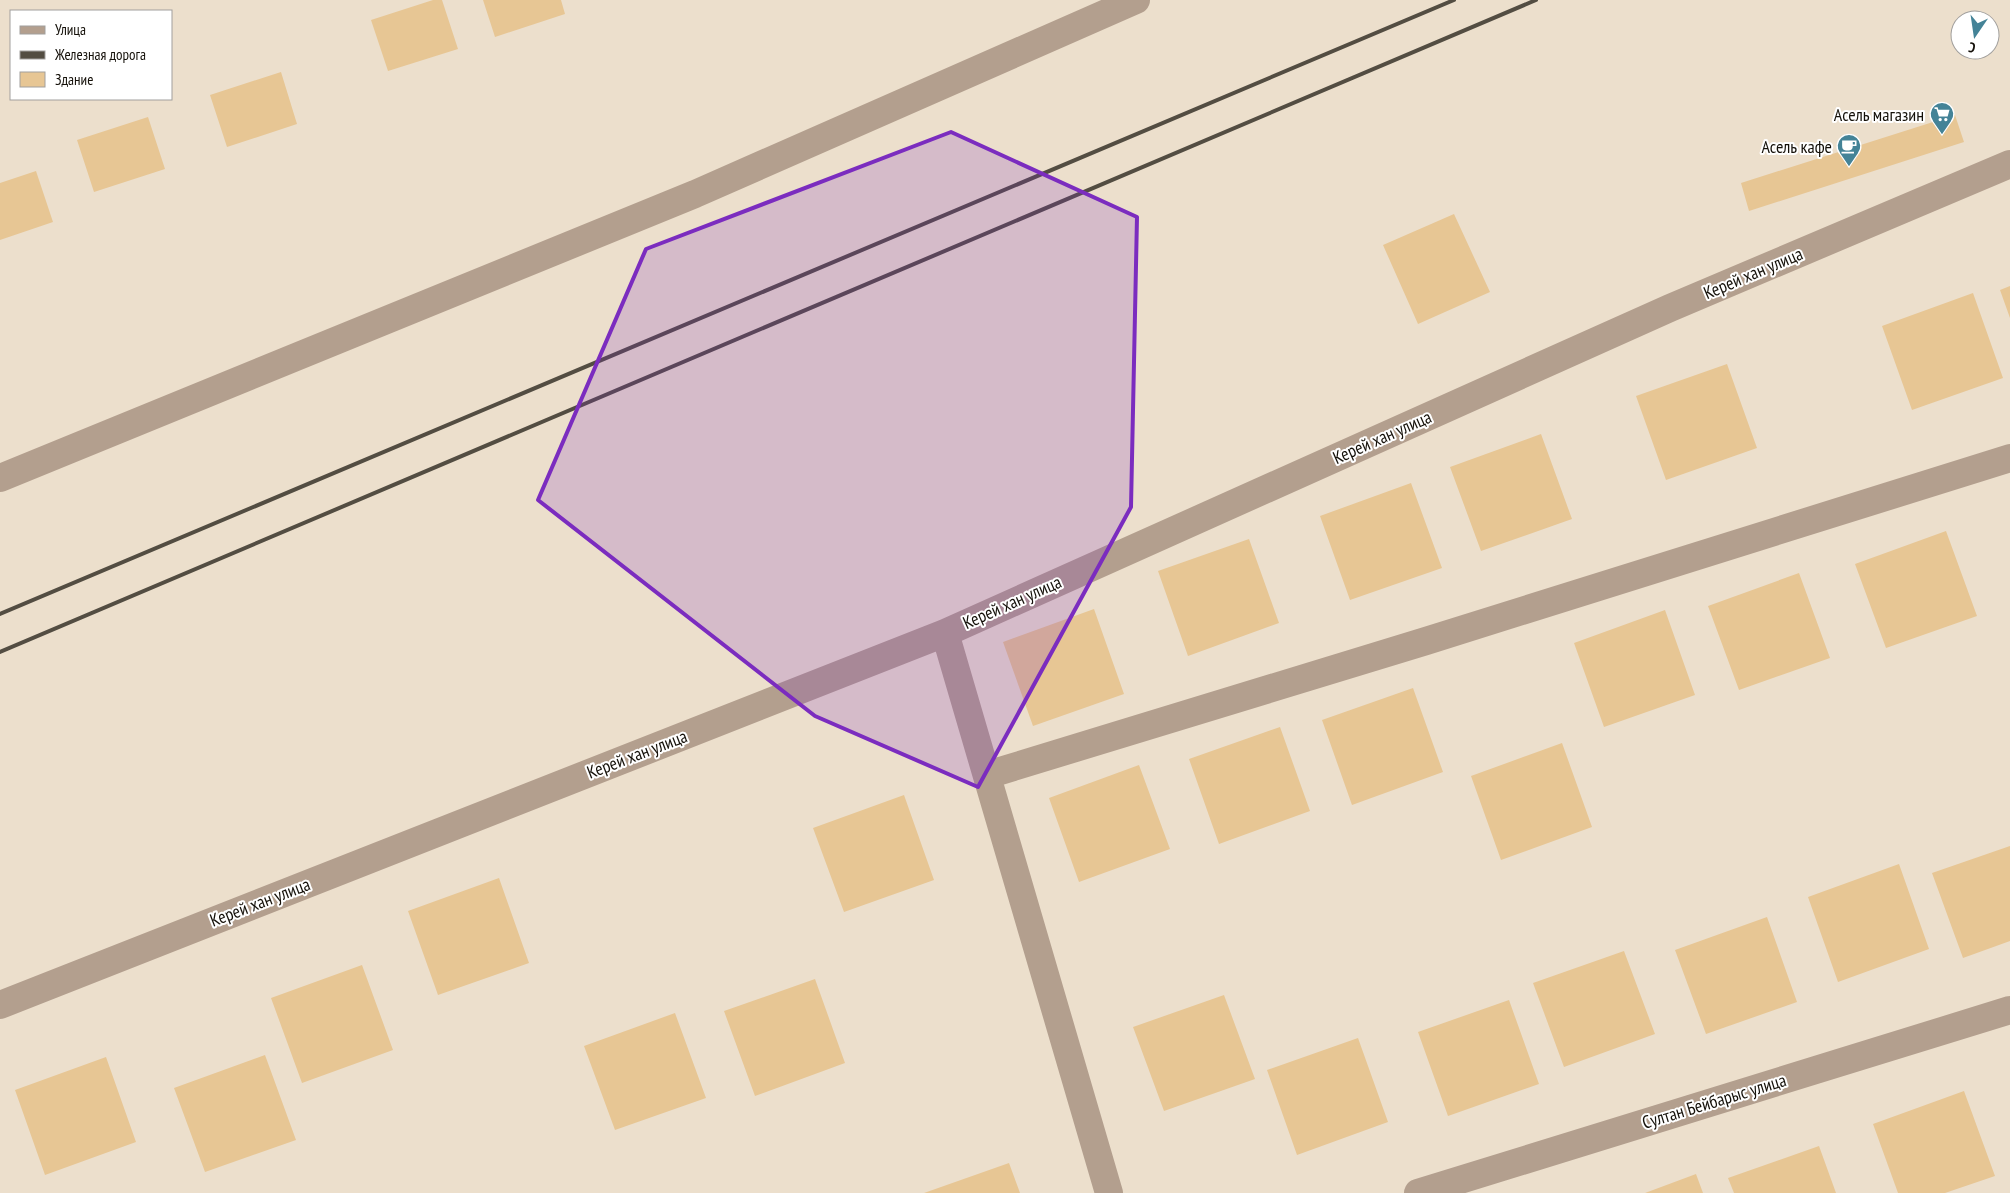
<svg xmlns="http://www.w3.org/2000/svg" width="2010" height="1193" viewBox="0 0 2010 1193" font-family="'PT Sans Narrow',sans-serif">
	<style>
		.building { fill: #e7c694 }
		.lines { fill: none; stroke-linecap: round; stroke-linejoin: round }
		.minor { stroke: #b39f8e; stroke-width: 28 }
		.rail { stroke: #534d42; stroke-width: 4 }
		.marked { fill: #7b2cbf; fill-opacity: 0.2; stroke: #7b2cbf; stroke-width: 4; stroke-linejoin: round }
		.labels { text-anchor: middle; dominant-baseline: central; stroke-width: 4; stroke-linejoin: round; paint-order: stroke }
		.poi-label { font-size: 18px; fill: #141009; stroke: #fff; text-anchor: end }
		.street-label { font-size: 18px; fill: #141009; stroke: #fff }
	</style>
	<rect width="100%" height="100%" fill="#ecdfcc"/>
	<path class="building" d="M433 0H442L458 49 388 71 371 20Z
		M483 0H561L565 14 495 37Z
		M281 72 297 124 227 147 210 95Z
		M1955 115 1964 142 1749 211 1741 183Z
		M148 117 165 169 94 192 77 140Z
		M36 171 53 222 0 240V183Z
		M1454 214 1490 292 1418 324 1383 245Z
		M2010 286V318L2000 290Z
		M1973 293 2003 378 1912 410 1882 326Z
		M1727 364 1757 448 1666 480 1636 396Z
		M1541 434 1572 519 1481 551 1450 467Z
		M1411 483 1442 568 1350 600 1320 516Z
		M1946 531 1977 616 1886 648 1855 564Z
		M1249 539 1279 623 1188 656 1158 571Z
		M1799 573 1830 658 1739 690 1708 606Z
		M1094 609 1124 694 1033 726 1003 642Z
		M1665 610 1695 695 1604 727 1574 643Z
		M1413 688 1443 772 1352 805 1322 720Z
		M1280 727 1310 811 1219 844 1189 759Z
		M1562 743 1592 827 1501 860 1471 776Z
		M1139 765 1170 849 1079 882 1049 798Z
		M904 795 934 880 844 912 813 828Z
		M2010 846V941L1963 958 1932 873Z
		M1899 864 1929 949 1838 982 1808 897Z
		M499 878 529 963 438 995 408 911Z
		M1767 917 1797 1002 1706 1034 1675 950Z
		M1624 951 1655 1034 1564 1067 1533 983Z
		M362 965 393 1050 302 1083 271 998Z
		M815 979 845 1063 755 1096 724 1011Z
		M1224 995 1255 1079 1164 1111 1133 1027Z
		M1509 1000 1539 1084 1448 1116 1418 1032Z
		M675 1013 706 1098 615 1130 584 1046Z
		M1358 1038 1388 1122 1297 1155 1267 1070Z
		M265 1055 296 1140 205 1172 174 1088Z
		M106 1057 136 1142 45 1175 15 1090Z
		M1964 1091 1995 1176 1945 1193H1898L1873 1124Z
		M1819 1146 1836 1193H1734L1728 1178Z
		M1009 1163 1020 1193H924Z
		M1696 1174 1703 1193H1645Z"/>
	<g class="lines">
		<path class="minor" d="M0 478 695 194 1136 0
			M945 633 1109 1193
			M987 775 1426 641 2010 458
			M0 1005 945 633 1670 308 2010 164
			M1418 1193 2010 1010"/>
		<path class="rail" d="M0 614 1454 0
			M0 652 1536 0"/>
	</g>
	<path class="marked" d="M951 132 1137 217 1131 507 978 787 815 716 538 500 646 249Z"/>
	<defs>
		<g id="supermarket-pin" transform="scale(1.25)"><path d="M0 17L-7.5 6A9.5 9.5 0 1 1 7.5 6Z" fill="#448397" stroke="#fff"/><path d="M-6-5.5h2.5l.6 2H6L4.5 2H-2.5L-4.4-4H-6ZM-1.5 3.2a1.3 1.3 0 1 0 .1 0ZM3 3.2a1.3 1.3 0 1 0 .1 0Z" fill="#fff"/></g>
		<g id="cafe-pin" transform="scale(1.25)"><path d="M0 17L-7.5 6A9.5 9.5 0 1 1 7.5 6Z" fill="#448397" stroke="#fff"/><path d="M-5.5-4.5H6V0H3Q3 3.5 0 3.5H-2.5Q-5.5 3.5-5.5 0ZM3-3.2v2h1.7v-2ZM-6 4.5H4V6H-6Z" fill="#fff"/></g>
	</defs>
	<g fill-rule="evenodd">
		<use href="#supermarket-pin" x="1942" y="114"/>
		<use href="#cafe-pin" x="1849" y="146"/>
	</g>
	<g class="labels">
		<g class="poi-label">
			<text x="1924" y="114">Асель магазин</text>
			<text x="1832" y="146">Асель кафе</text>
		</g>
		<g class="street-label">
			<text transform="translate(1753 273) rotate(-23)">Керей хан улица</text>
			<text transform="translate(1382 437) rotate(-24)">Керей хан улица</text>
			<text transform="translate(1012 602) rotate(-24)">Керей хан улица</text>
			<text transform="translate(637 754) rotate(-21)">Керей хан улица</text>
			<text transform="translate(260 902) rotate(-21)">Керей хан улица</text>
			<text transform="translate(1714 1101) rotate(-17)">Султан Бейбарыс улица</text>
		</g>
	</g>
	<rect x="10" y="10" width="162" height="90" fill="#ffffff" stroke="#a19f9d"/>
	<rect x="20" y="26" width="25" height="8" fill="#b39f8e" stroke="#a19f9d"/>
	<text x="55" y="35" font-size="15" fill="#141009">Улица</text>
	<rect x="20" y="51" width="25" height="8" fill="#534d42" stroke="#a19f9d"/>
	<text x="55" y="60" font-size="15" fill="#141009">Железная дорога</text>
	<rect x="20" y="72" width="25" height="15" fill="#e7c694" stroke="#a19f9d"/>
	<text x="55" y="85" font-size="15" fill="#141009">Здание</text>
	<g transform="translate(1975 35) rotate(193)"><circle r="24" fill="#ffffff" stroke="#a19f9d"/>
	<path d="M0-4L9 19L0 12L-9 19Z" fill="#448397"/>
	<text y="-8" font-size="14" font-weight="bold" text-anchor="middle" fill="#141009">С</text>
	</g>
</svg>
